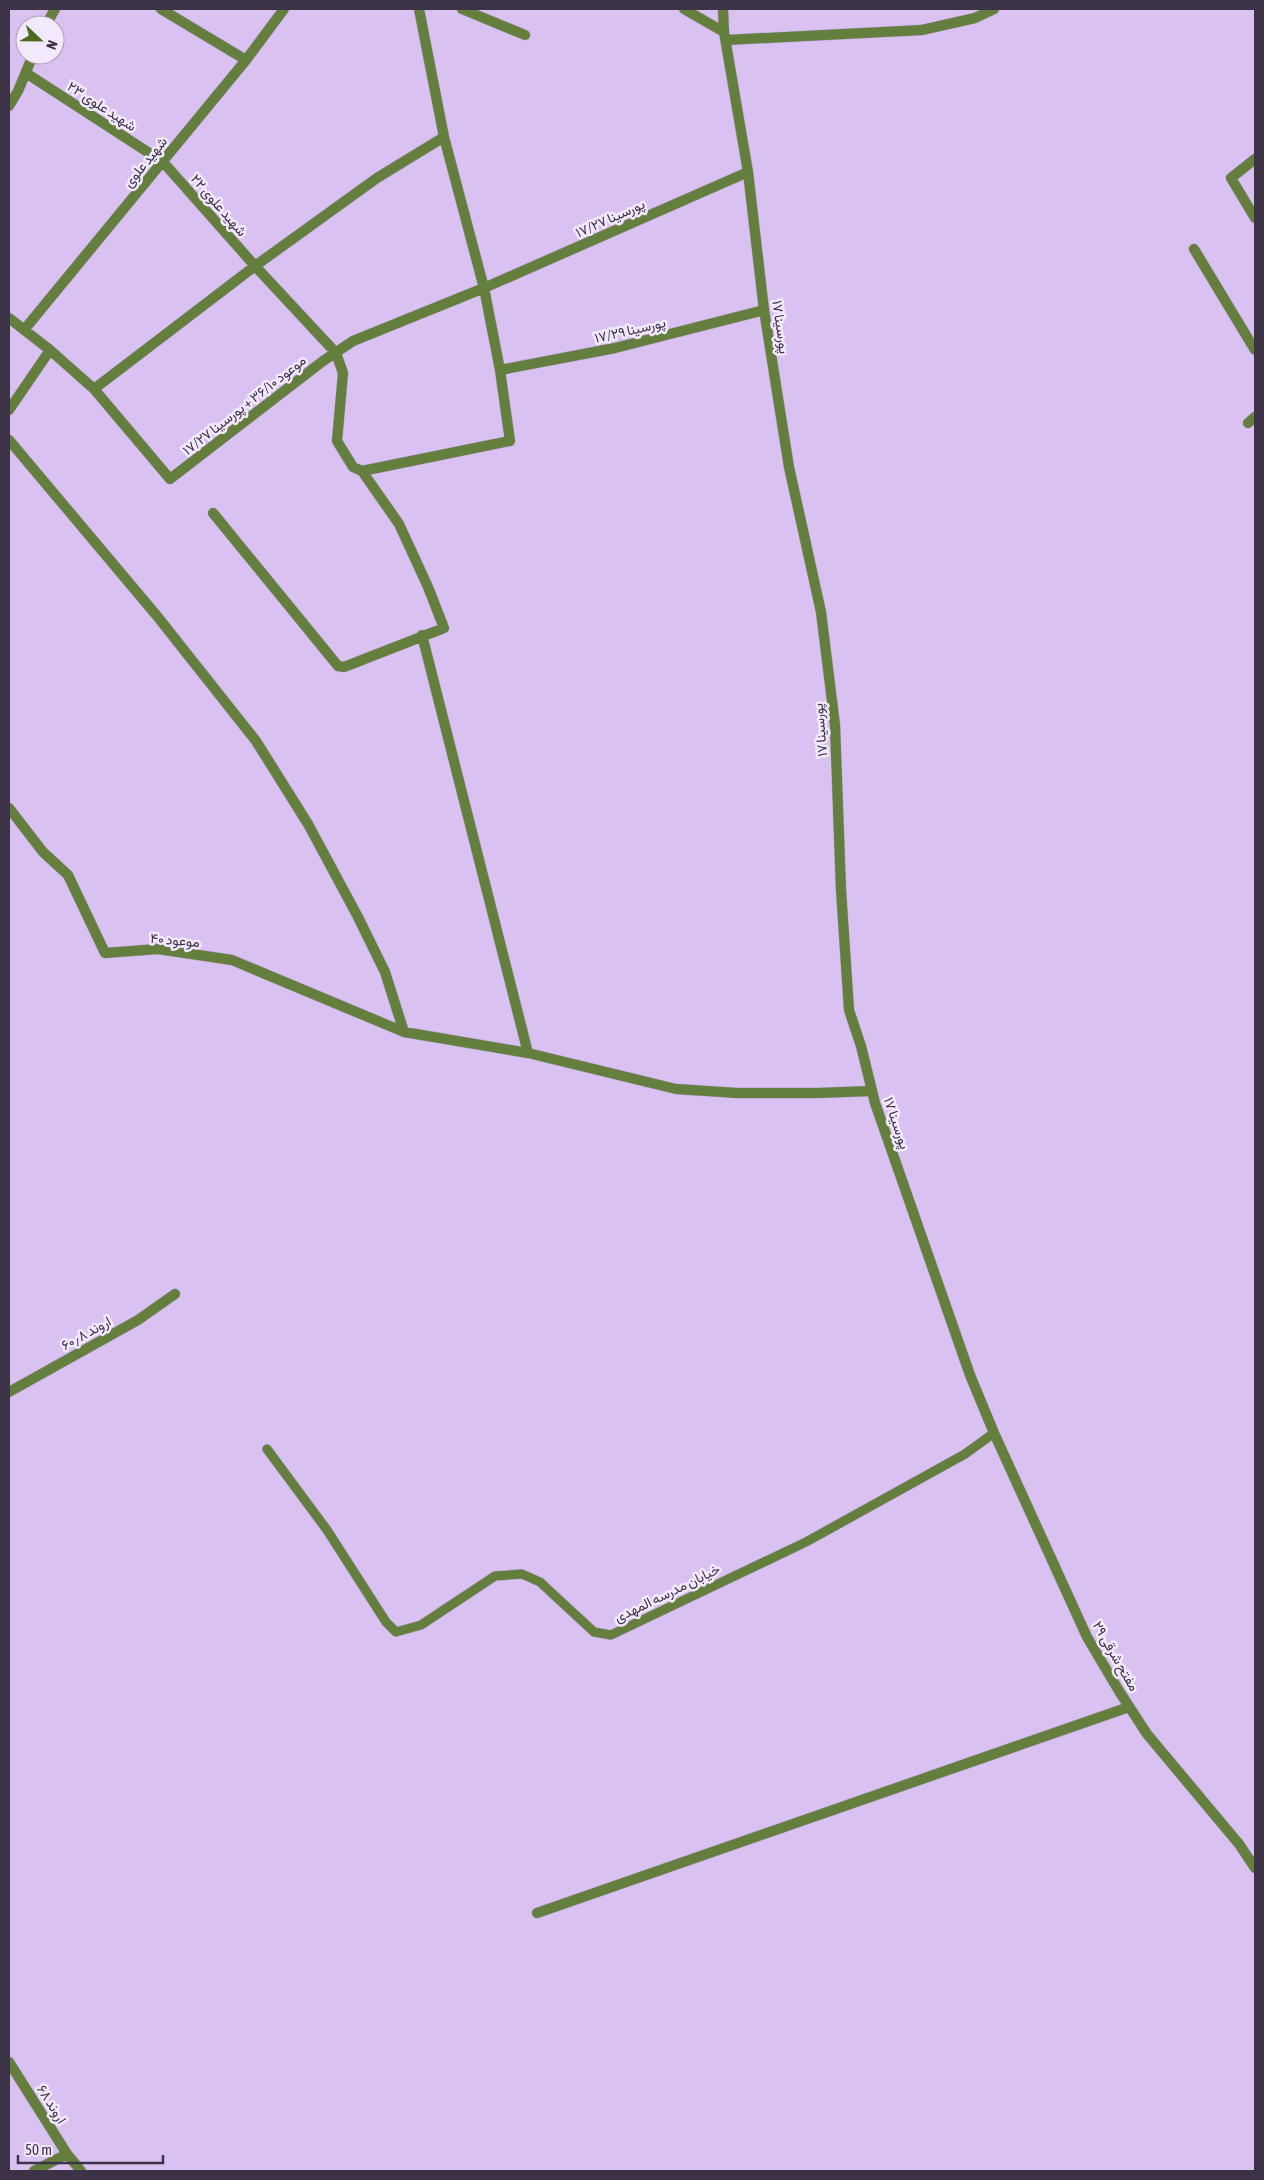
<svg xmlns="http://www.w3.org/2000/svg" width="1264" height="2180" viewBox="0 0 1264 2180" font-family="'Asap Condensed',Vazirmatn,sans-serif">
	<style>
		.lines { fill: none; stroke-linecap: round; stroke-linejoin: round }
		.service-casing { stroke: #b6a2cb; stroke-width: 10 }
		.minor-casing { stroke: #b6a2cb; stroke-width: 11 }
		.tertiary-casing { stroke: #b6a2cb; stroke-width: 11 }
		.service { stroke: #647e3d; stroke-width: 9 }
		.minor { stroke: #647e3d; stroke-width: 10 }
		.tertiary { stroke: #647e3d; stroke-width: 10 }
		.labels { text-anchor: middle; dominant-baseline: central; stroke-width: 5; stroke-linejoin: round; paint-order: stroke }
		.street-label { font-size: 14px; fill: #3c3346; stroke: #f3e9fd }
	</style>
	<rect width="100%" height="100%" fill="#d9c1f1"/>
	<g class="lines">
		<g class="service-casing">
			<path id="service" d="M267 1449 327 1530 386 1622 396 1632 421 1625 495 1576 522 1574 540 1582 594 1632 611 1635 806 1542 965 1454 994 1433"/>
		</g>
		<g class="minor-casing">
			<path id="minor" d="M161 9 246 60
				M462 9 525 35
				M684 9 724 32
				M46 25 55 9
				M727 40 922 30 975 18 994 9
				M26 73 163 162 255 266 336 353 343 373 337 441 353 467 362 471
				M9 106 18 91 33 55
				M1255 159 1231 178 1255 218
				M1194 249 1255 350
				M9 318 50 350 94 389 170 479 323 361 353 341 484 288 748 172
				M24 330 246 60 284 9
				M500 370 615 348 764 310
				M94 389 255 266 377 178 444 137
				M9 410 50 350
				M1248 423 1255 417
				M9 440 157 616 256 741 308 824 358 917 385 972 404 1032
				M213 513 338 666 344 667 444 628 428 587 399 524 362 471 510 441 500 370 484 288 444 137 419 9
				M422 635 528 1053
				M9 808 43 852 68 875 105 953 158 949 232 960 404 1032 528 1053 676 1089 737 1093H817L872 1091
				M9 1392 138 1320 175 1294
				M537 1913 1129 1707
				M9 2062 67 2154 34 2171
				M67 2154 81 2171"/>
		</g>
		<g class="tertiary-casing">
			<path id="tertiary" d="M723 9 724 32 748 172 764 310 789 467 821 612 835 725 841 890 849 1010 861 1046 875 1103 970 1375 994 1433 1087 1637 1119 1691 1147 1734 1239 1844 1255 1868"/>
		</g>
		<use href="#service" class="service"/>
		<use href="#minor" class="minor"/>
		<use href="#tertiary" class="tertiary"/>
	</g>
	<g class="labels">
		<g class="street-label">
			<text transform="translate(102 106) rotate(33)">شهید علوی ۲۳</text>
			<text transform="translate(145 162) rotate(-51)">شهید علوی</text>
			<text transform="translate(219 205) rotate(49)">شهید علوی ۲۲</text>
			<text transform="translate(610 218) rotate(-24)">پورسینا ۱۷/۲۷</text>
			<text transform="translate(781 327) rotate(82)">پورسینا ۱۷</text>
			<text transform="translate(630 330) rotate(-13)">پورسینا ۱۷/۲۹</text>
			<text transform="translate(244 405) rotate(-38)">موعود ۳۶/۱۰ + پورسینا ۱۷/۲۷</text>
			<text transform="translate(820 730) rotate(-95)">پورسینا ۱۷</text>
			<text transform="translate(175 940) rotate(5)">موعود ۴۰</text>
			<text transform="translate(897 1123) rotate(71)">پورسینا ۱۷</text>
			<text transform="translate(86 1333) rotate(-29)">اروند ۶۰٫۸</text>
			<text transform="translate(667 1593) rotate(-26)">خیابان مدرسه المهدی</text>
			<text transform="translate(1116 1656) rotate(60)">مفتح شرقی ۲۹</text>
			<text transform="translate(52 2104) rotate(58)">اروند ۶۸</text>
		</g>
	</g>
	<rect width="1264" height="2180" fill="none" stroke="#3c3346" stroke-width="20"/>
	<g transform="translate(40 40) rotate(112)"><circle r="24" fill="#f3e9fd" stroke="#aaa0b4"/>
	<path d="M0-4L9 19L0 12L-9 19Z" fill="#4e6a1d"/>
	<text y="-8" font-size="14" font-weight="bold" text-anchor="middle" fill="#3c3346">N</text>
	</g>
	<path d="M18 2155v8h145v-8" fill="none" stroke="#3c3346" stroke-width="2.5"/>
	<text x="25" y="2155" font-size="15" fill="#3c3346" stroke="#f3e9fd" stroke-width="4" paint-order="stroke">50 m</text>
</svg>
